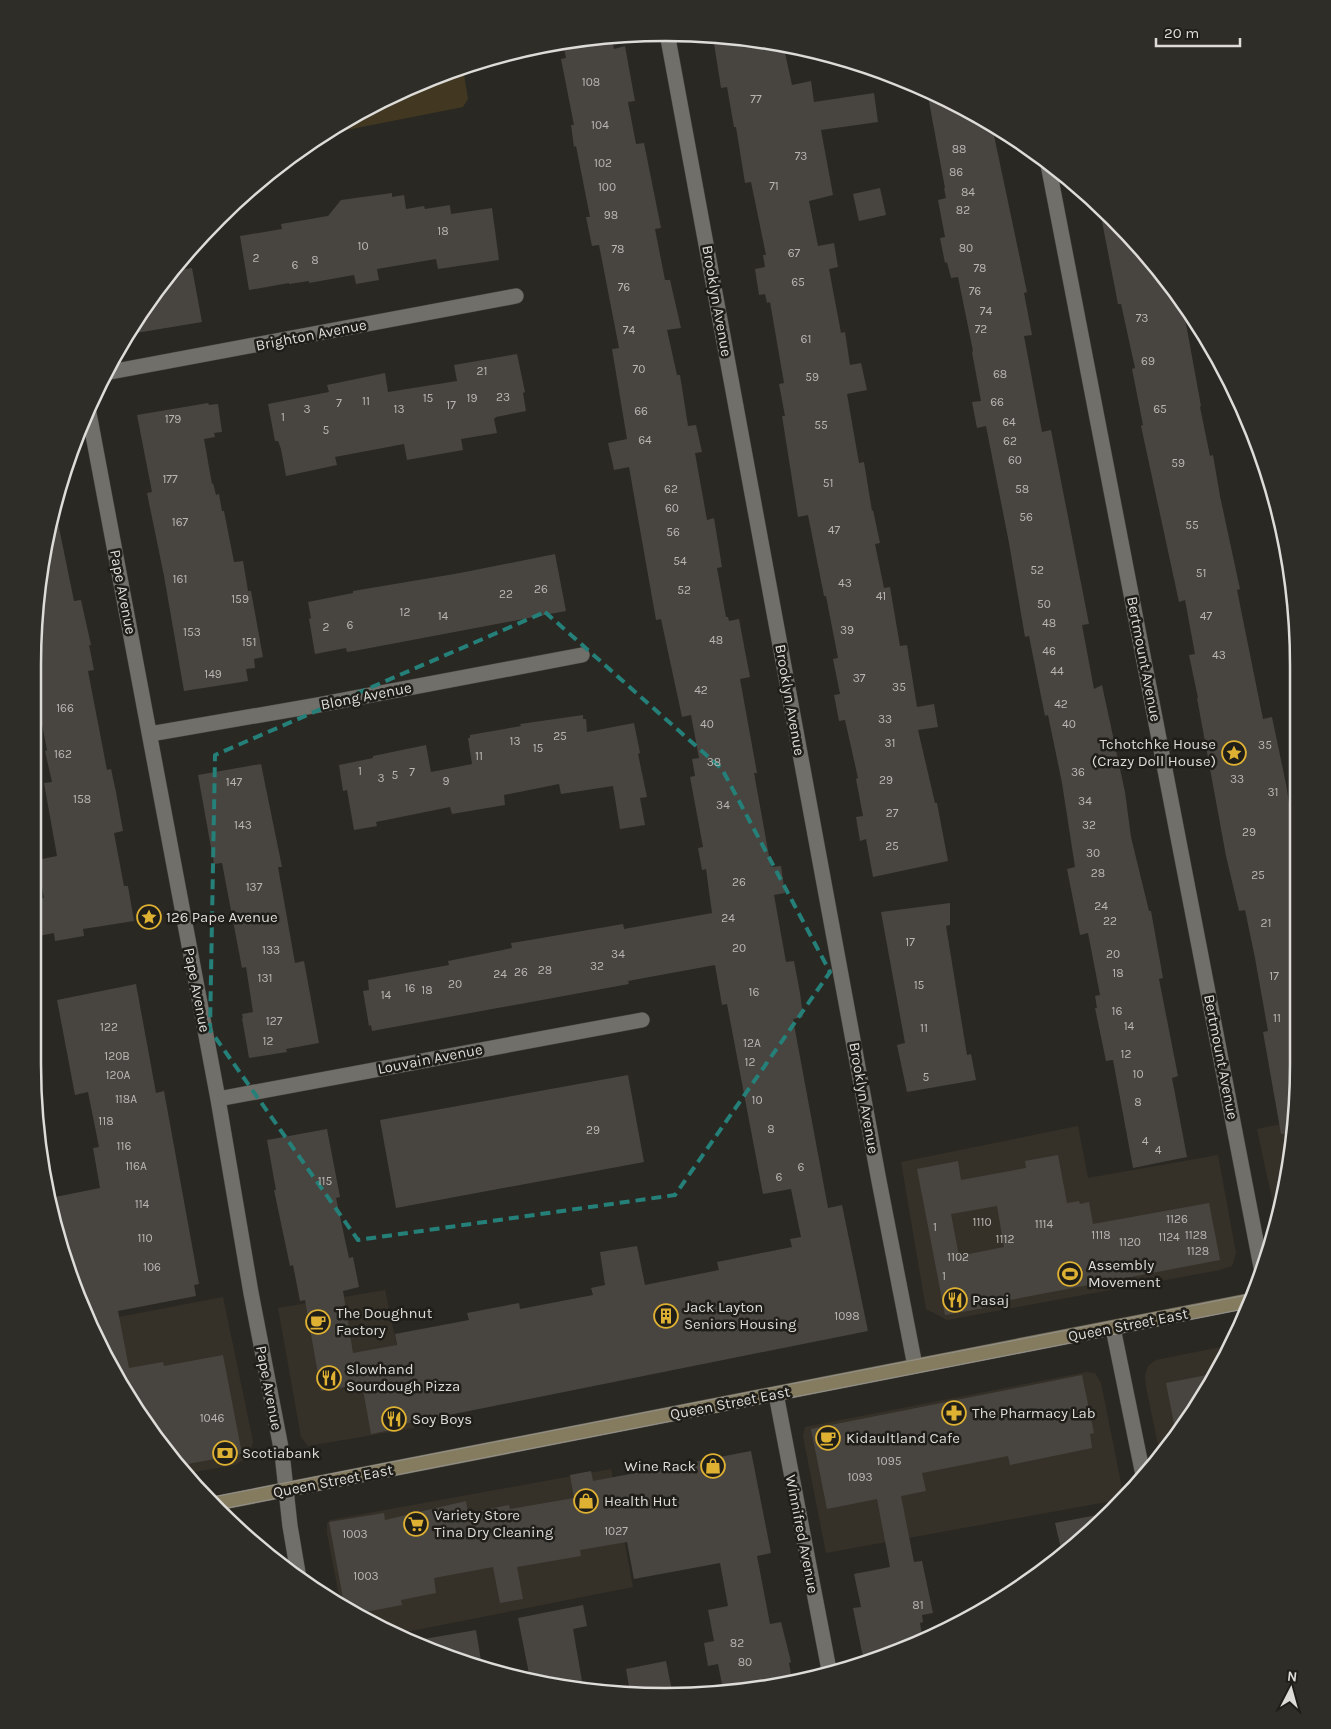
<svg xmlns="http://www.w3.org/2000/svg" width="1331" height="1729" viewBox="0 0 1331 1729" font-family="Karla,sans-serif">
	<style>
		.built { fill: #363128 }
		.green { fill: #423822 }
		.building { fill: #484540; fill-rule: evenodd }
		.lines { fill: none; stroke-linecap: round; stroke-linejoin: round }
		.street-casing { stroke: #474641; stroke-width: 16 }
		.secondary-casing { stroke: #474641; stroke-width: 16 }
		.street { stroke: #716f69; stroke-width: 15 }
		.secondary { stroke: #857b5f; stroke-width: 15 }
		.tram { stroke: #92918d; stroke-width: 1 }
		.marked { fill: none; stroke: #248079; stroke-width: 4; stroke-dasharray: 10 6; stroke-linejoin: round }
		.labels { text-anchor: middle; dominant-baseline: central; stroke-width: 5; stroke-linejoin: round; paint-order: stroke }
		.number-label { font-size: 12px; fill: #b8b6b3 }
		.street-label { font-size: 15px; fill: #dddcd9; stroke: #201e19 }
		.poi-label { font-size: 15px; fill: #dddcd9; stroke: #201e19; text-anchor: start }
		.rim { fill: none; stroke: #dddcd9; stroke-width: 2.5 }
	</style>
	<rect width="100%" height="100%" fill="#2a2823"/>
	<path class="built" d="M1293 1122V1146L1276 1218 1257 1129Z
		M1078 1126 1088 1178 1218 1155 1236 1253 1232 1266 1220 1270 947 1320 926 1309 901 1162Z
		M385 1290 414 1428 308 1446 301 1437 278 1308Z
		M223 1297 253 1441 250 1456 235 1465 189 1473 117 1380 93 1322Z
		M1226 1346 1192 1415 1160 1454 1146 1387 1145 1376 1148 1366 1156 1360Z
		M1087 1372 1095 1373 1101 1383 1124 1498 1123 1499 826 1553 803 1436 805 1427Z
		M611 1469 633 1587 401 1633 349 1612 341 1606 327 1533V1523L330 1520Z"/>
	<path class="green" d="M463 69 468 99 463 107 321 135 424 81Z"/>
	<path class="building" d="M713 37 785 44V53L792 85 811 81 814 102 874 93 878 122 821 130 833 195 809 201 818 246 834 243 838 267 829 269 841 333 845 332 850 365 861 363 867 390 847 394 859 463 864 462 872 511 873 510 880 543 875 544 884 588 890 587 900 646 907 645 917 707 934 704 938 727 918 730 935 803H937L948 861 873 877 866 839 860 841 856 817 863 816 856 779 858 778 845 720 839 721 834 695 840 694 833 659 838 658 826 596H824L808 515 798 517 782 416H785L779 384 784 383 770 302 767 303 765 294 759 295 755 269 765 267 763 255H766L751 182 745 183 736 127H734L727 87 721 88Z
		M612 38 614 49 625 46 635 101 628 102 636 144 644 143 661 228 655 229 665 280H670L681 328 667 330 677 375H680L688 426 696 425 702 452 695 453 707 520 714 518 722 567 717 568 726 617H728L729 621 739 619 745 651 750 677 740 679 757 773H754L771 867 781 866 785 893 774 895 786 962 794 961 800 993 803 1017 793 1019 828 1208 842 1205 868 1331 404 1424 405 1427 371 1434 362 1384 321 1391 305 1300 300 1301 293 1265 290 1266 274 1190H276L267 1140 327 1129 340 1197 336 1198 349 1258 353 1257 359 1287 343 1291 353 1353 397 1345 395 1334 469 1320 467 1313 519 1303 520 1309 593 1295 591 1288 605 1285 600 1252 637 1246 645 1285 719 1270 717 1262 792 1247 790 1239 801 1237 791 1189 763 1194 727 1004 722 1005 715 965 628 981 629 984 372 1031 371 1025 369 1026 363 991 369 990 368 980 449 965 448 961 512 948 511 943 518 942 623 924 624 929 712 913 706 869 702 870 698 848 703 847 690 777 695 776 692 759 699 758 691 715 682 717 661 619 656 620 629 467 614 470 608 443 627 439 612 349 619 348 599 245 592 246 586 217H590L576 146 574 147 571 125H574L561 59 566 58 563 43Z
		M927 91 992 126 1027 292 1024 293 1032 335 1024 336 1042 432 1051 430 1089 624 1082 625 1094 689 1102 685 1125 792 1131 837 1149 911H1151L1163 978 1159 979 1178 1076 1172 1078 1187 1157 1133 1168 1113 1060 1106 1061 1095 1008H1097L1095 996 1100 995 1088 933 1080 935 1067 869 1075 867 1062 783 1048 715 1045 716 1029 636 1025 637 1009 543 986 426 977 428 972 402 981 401 972 352 973 351 958 277 951 278 947 262 945 263 940 238 945 237 938 200 946 198 944 188H945Z
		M880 188 886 215 859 221 853 194Z
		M392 193V197L404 195 406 209 424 206 425 209 450 205 451 214 492 208 499 260 438 269 436 259 377 269 379 280 356 284 354 275 309 283V281L289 284V283L249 290 240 236 282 229 281 224 328 216 341 200Z
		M1099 206 1113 218 1182 302 1201 406 1200 407 1210 456 1213 455 1220 496 1240 589 1237 590 1263 719 1272 717 1286 784 1293 828V1133L1281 1134 1263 1032 1268 1031 1255 958 1245 910 1239 911 1226 856 1197 698H1198L1189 655 1195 654 1185 600 1179 602 1141 426 1143 425 1132 369 1135 368 1121 304H1118Z
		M192 268 202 322 130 334 163 280 172 271Z
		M517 354 525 392 523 393 526 411 496 417 494 419 497 433 461 439 463 450 407 460 404 444 335 457 337 465 286 476 281 449 278 441H275L268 404 329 392 327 385 385 373 388 392 457 381 454 365Z
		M208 403 209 405 218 404 222 432 214 433 215 437 204 439 212 484 213 483 216 495 219 494 222 511H224L234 562 243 561 248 591H251L263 657 254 659 255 668 246 669 248 681 184 691 164 576 147 493 152 492 137 415Z
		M56 513 74 601 81 600 91 645H89L94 670 88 671 107 770 111 769 116 792 123 831 114 833 124 886H128L134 921 83 929 84 936 55 941 54 933 33 937V899L44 898 37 860 57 856 44 783 52 782 45 751 47 750 39 709 34 710V624Z
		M555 554 566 611 354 651 347 652 346 648 315 654 309 619 311 618 308 602 353 593V591L460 573Z
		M583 715V719H586L587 732 634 723 640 753 638 754 647 797 640 798 645 825 620 829 613 786 561 794 559 784 504 795 505 805 452 814 450 807 376 822 377 826 354 830 347 790 343 791 339 765 373 758V756L426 745 431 772 472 764 468 738H470V735L521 726 520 724Z
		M261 764 282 867H278L295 963 304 961 319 1043 286 1049 287 1052 249 1058 242 1018H243L242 1014 253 1012 246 967 242 968 222 863 214 864 198 775Z
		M950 903V925L946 926 967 1055 971 1054 976 1080 907 1092 897 1045 905 1043 881 912Z
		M136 984 156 1093 164 1091 199 1284 194 1285 196 1296 118 1311 129 1368 163 1362 164 1366 223 1355 242 1454 182 1465 117 1380 54 1228 50 1198 100 1188 93 1148 99 1147 88 1092 75 1095 57 1000Z
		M628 1075 644 1162 396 1208 380 1120Z
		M1058 1155 1067 1203 1079 1201 1080 1204 1089 1202 1093 1224 1209 1203 1220 1260 989 1304 990 1307 945 1315 917 1169 958 1161 961 1180 1026 1168 1025 1161ZM997 1206 1004 1247 959 1256 951 1214Z
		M1212 1374 1192 1415 1176 1434 1166 1383Z
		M1082 1375 1094 1433 1090 1434 1092 1448 1010 1465 1008 1456 922 1473 926 1491 901 1496 914 1562 922 1561 933 1613 922 1615 923 1622 920 1623 923 1640 864 1662 853 1608 861 1607 854 1574 890 1567 877 1499 827 1509 811 1429Z
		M751 1451 771 1553 757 1556 770 1624 781 1622 791 1662 789 1663 792 1680 723 1689 718 1664 708 1666 704 1643 714 1641 708 1610 728 1606 720 1563 634 1579 627 1542 580 1550 581 1556 517 1567 523 1599 500 1603 493 1567 434 1578 436 1593 401 1600 402 1605 355 1614 345 1609 329 1522 384 1513 385 1520 466 1501 468 1513 509 1505 510 1509 574 1498 570 1475 591 1471 593 1481Z
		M1113 1512 1087 1532 1062 1553 1055 1523Z
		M583 1605 587 1626 573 1629 582 1681 567 1684 530 1679 518 1618Z
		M476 1630 482 1667 418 1640Z
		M666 1661 673 1696H666L630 1692 626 1669Z"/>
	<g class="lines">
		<g class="street-casing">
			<path id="street" d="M667 33 879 1181 915 1366
				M1048 164 1262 1272
				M105 373 516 296
				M88 408 218 1099 251 1293 282 1453 290 1526 298 1573
				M150 734 318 705 582 655
				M218 1099 642 1020
				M1113 1328 1143 1475
				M776 1394 830 1675"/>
		</g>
		<g class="secondary-casing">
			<path id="secondary" d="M213 1504 1248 1301"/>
		</g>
		<use href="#street" class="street"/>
		<use href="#secondary" class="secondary"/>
		<path class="tram" d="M208 1498 1252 1294
			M217 1510 1244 1309"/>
	</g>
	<path class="marked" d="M545 612 722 769 830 972 675 1195 358 1240 210 1030 215 755Z"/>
	<defs>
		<g id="sight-ring" transform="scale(1.25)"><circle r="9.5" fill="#201e19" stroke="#deb133" stroke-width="1.5"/><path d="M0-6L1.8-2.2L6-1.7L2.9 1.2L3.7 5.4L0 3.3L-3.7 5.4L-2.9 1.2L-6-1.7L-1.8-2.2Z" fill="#deb133"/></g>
		<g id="stadium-ring" transform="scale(1.25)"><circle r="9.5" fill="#201e19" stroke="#deb133" stroke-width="1.5"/><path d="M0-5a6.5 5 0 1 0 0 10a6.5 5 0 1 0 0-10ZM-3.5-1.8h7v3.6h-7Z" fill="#deb133"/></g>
		<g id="restaurant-ring" transform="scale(1.25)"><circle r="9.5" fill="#201e19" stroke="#deb133" stroke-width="1.5"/><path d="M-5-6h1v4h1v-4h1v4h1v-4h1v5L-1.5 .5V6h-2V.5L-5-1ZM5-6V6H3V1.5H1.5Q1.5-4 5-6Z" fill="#deb133"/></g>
		<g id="building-ring" transform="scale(1.25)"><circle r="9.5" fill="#201e19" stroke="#deb133" stroke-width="1.5"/><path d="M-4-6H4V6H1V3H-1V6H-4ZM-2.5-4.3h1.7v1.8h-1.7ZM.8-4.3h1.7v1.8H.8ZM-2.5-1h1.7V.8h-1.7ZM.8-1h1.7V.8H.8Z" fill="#deb133"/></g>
		<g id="cafe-ring" transform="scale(1.25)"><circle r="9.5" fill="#201e19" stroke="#deb133" stroke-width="1.5"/><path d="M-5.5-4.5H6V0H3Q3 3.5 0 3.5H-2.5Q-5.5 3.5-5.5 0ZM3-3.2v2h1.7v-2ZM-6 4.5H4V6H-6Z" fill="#deb133"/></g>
		<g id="pharmacy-ring" transform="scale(1.25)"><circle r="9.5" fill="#201e19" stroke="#deb133" stroke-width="1.5"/><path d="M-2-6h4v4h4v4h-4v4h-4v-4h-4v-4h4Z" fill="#deb133"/></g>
		<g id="bank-ring" transform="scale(1.25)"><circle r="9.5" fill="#201e19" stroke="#deb133" stroke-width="1.5"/><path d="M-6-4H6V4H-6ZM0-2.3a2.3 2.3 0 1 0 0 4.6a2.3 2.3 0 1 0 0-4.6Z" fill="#deb133"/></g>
		<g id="shop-ring" transform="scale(1.25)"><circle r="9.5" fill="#201e19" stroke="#deb133" stroke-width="1.5"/><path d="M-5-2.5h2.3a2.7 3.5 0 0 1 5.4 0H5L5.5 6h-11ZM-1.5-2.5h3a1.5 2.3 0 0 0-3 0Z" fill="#deb133"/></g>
		<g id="supermarket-ring" transform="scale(1.25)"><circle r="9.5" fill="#201e19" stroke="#deb133" stroke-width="1.5"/><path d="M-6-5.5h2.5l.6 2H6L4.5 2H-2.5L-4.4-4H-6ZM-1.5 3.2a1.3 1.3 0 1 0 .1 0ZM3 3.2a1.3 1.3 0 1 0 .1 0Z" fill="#deb133"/></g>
	</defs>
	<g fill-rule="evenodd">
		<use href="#sight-ring" x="1234" y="753"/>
		<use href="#sight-ring" x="149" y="917"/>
		<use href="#stadium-ring" x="1070" y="1274"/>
		<use href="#restaurant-ring" x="955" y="1300"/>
		<use href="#building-ring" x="666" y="1316"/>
		<use href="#cafe-ring" x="318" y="1322"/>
		<use href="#restaurant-ring" x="329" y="1378"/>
		<use href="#pharmacy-ring" x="954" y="1413"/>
		<use href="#restaurant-ring" x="394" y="1419"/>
		<use href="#cafe-ring" x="828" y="1438"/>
		<use href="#bank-ring" x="225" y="1453"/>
		<use href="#shop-ring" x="713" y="1466"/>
		<use href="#shop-ring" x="586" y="1501"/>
		<use href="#supermarket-ring" x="416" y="1524"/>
	</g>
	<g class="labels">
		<g class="number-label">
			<text x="591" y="82">108</text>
			<text x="756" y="99">77</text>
			<text x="600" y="125">104</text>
			<text x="959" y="149">88</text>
			<text x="801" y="156">73</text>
			<text x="603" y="163">102</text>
			<text x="956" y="172">86</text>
			<text x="774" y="186">71</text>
			<text x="607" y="187">100</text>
			<text x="968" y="192">84</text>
			<text x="963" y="210">82</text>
			<text x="611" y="215">98</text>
			<text x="443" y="231">18</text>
			<text x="363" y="246">10</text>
			<text x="966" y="248">80</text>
			<text x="618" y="249">78</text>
			<text x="794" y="253">67</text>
			<text x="256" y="258">2</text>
			<text x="315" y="260">8</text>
			<text x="295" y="265">6</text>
			<text x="980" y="268">78</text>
			<text x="798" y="282">65</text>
			<text x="624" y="287">76</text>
			<text x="975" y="291">76</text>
			<text x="986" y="311">74</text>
			<text x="1142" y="318">73</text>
			<text x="981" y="329">72</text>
			<text x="629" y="330">74</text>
			<text x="806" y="339">61</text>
			<text x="1148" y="361">69</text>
			<text x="639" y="369">70</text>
			<text x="482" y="371">21</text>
			<text x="1000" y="374">68</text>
			<text x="812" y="377">59</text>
			<text x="503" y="397">23</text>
			<text x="428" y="398">15</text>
			<text x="472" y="398">19</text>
			<text x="366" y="401">11</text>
			<text x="997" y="402">66</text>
			<text x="339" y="403">7</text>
			<text x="451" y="405">17</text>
			<text x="307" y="409">3</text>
			<text x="399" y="409">13</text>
			<text x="1160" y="409">65</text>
			<text x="641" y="411">66</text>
			<text x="283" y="417">1</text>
			<text x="173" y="419">179</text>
			<text x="1009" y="422">64</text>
			<text x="821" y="425">55</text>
			<text x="326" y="430">5</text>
			<text x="645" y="440">64</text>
			<text x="1010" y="441">62</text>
			<text x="1015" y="460">60</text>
			<text x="1178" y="463">59</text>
			<text x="170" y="479">177</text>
			<text x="828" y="483">51</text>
			<text x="671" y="489">62</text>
			<text x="1022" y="489">58</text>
			<text x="672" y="508">60</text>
			<text x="1026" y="517">56</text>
			<text x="180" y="522">167</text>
			<text x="1192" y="525">55</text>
			<text x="834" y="530">47</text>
			<text x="673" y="532">56</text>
			<text x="680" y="561">54</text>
			<text x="1037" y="570">52</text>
			<text x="1201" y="573">51</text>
			<text x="180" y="579">161</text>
			<text x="845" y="583">43</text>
			<text x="541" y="589">26</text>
			<text x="684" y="590">52</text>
			<text x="506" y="594">22</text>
			<text x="881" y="596">41</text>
			<text x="240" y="599">159</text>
			<text x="1044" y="604">50</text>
			<text x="405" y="612">12</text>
			<text x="443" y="616">14</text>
			<text x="1206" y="616">47</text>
			<text x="1049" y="623">48</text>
			<text x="350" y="625">6</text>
			<text x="326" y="627">2</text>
			<text x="847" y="630">39</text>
			<text x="192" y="632">153</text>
			<text x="716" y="640">48</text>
			<text x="249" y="642">151</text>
			<text x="1049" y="651">46</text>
			<text x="1219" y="655">43</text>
			<text x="1057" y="671">44</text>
			<text x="213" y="674">149</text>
			<text x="859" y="678">37</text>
			<text x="899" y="687">35</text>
			<text x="701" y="690">42</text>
			<text x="1061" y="704">42</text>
			<text x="65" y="708">166</text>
			<text x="885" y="719">33</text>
			<text x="707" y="724">40</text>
			<text x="1069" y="724">40</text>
			<text x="560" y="736">25</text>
			<text x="515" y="741">13</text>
			<text x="890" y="743">31</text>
			<text x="1265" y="745">35</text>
			<text x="538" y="748">15</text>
			<text x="63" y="754">162</text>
			<text x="479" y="756">11</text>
			<text x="714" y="762">38</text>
			<text x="360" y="771">1</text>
			<text x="412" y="772">7</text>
			<text x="1078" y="772">36</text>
			<text x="395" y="775">5</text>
			<text x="381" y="778">3</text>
			<text x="1237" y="779">33</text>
			<text x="886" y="780">29</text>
			<text x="446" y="781">9</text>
			<text x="234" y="782">147</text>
			<text x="1273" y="792">31</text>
			<text x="82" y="799">158</text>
			<text x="1085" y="801">34</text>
			<text x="723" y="805">34</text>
			<text x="892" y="813">27</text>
			<text x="243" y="825">143</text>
			<text x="1089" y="825">32</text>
			<text x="1249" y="832">29</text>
			<text x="892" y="846">25</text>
			<text x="1093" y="853">30</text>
			<text x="1098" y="873">28</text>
			<text x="1258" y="875">25</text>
			<text x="739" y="882">26</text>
			<text x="254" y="887">137</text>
			<text x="1101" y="906">24</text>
			<text x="728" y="918">24</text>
			<text x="1110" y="921">22</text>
			<text x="1266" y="923">21</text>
			<text x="910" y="942">17</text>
			<text x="739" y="948">20</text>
			<text x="271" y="950">133</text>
			<text x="618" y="954">34</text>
			<text x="1113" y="954">20</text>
			<text x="597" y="966">32</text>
			<text x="545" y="970">28</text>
			<text x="521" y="972">26</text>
			<text x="1118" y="973">18</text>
			<text x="500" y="974">24</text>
			<text x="1274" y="976">17</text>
			<text x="265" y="978">131</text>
			<text x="455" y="984">20</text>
			<text x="919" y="985">15</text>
			<text x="410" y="988">16</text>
			<text x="427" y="990">18</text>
			<text x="754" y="992">16</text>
			<text x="386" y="995">14</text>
			<text x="1117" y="1011">16</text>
			<text x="1277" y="1018">11</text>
			<text x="274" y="1021">127</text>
			<text x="1129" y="1026">14</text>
			<text x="109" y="1027">122</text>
			<text x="924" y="1028">11</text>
			<text x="268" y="1041">12</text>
			<text x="752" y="1043">12A</text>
			<text x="1126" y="1054">12</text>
			<text x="117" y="1056">120B</text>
			<text x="750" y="1062">12</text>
			<text x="1138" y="1074">10</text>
			<text x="118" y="1075">120A</text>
			<text x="926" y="1077">5</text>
			<text x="126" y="1099">118A</text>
			<text x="757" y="1100">10</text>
			<text x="1138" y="1102">8</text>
			<text x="106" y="1121">118</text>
			<text x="771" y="1129">8</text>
			<text x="593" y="1130">29</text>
			<text x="1145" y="1141">4</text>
			<text x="124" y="1146">116</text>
			<text x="1158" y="1150">4</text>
			<text x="136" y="1166">116A</text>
			<text x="801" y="1167">6</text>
			<text x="779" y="1177">6</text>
			<text x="325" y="1181">115</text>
			<text x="142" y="1204">114</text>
			<text x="1177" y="1219">1126</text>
			<text x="982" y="1222">1110</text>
			<text x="1044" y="1224">1114</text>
			<text x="935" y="1227">1</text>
			<text x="1101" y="1235">1118</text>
			<text x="1196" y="1235">1128</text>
			<text x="1169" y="1237">1124</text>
			<text x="145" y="1238">110</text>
			<text x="1005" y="1239">1112</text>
			<text x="1130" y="1242">1120</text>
			<text x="1198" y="1251">1128</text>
			<text x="958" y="1257">1102</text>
			<text x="152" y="1267">106</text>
			<text x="944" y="1276">1</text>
			<text x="847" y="1316">1098</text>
			<text x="212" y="1418">1046</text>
			<text x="889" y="1461">1095</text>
			<text x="860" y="1477">1093</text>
			<text x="616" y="1531">1027</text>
			<text x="355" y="1534">1003</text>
			<text x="366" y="1576">1003</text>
			<text x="918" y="1605">81</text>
			<text x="737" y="1643">82</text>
			<text x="745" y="1662">80</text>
		</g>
		<g class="street-label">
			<text transform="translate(717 301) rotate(80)">Brooklyn Avenue</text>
			<text transform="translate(311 335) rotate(-11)">Brighton Avenue</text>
			<text transform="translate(123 592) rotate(79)">Pape Avenue</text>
			<text transform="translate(1144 659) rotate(79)">Bertmount Avenue</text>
			<text transform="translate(366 696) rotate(-11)">Blong Avenue</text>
			<text transform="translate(790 700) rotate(80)">Brooklyn Avenue</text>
			<text transform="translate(197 990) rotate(79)">Pape Avenue</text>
			<text transform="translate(1221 1057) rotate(79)">Bertmount Avenue</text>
			<text transform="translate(430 1059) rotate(-11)">Louvain Avenue</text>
			<text transform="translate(864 1098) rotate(80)">Brooklyn Avenue</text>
			<text transform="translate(1128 1325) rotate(-11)">Queen Street East</text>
			<text transform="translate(269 1388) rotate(79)">Pape Avenue</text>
			<text transform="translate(730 1403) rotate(-11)">Queen Street East</text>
			<text transform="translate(333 1481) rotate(-11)">Queen Street East</text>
			<text transform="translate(802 1534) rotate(79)">Winnifred Avenue</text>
		</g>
		<g class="poi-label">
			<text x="1216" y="744" text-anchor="end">Tchotchke House<tspan x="1216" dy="17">(Crazy Doll House)</tspan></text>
			<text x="166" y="917">126 Pape Avenue</text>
			<text x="1088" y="1265">Assembly<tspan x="1088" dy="17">Movement</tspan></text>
			<text x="972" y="1300">Pasaj</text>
			<text x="684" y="1307">Jack Layton<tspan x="684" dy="17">Seniors Housing</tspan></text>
			<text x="336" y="1313">The Doughnut<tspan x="336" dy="17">Factory</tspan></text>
			<text x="346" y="1369">Slowhand<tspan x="346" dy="17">Sourdough Pizza</tspan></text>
			<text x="972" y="1413">The Pharmacy Lab</text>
			<text x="412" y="1419">Soy Boys</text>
			<text x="846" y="1438">Kidaultland Cafe</text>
			<text x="242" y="1453">Scotiabank</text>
			<text x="696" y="1466" text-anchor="end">Wine Rack</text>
			<text x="604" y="1501">Health Hut</text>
			<text x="434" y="1515">Variety Store<tspan x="434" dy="17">Tina Dry Cleaning</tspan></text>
		</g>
	</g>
	<path d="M0 0H1331V1729H0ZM665 41H666A624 624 0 0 1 1290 665V1064A624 624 0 0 1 666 1688H665A624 624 0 0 1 41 1064V665A624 624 0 0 1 665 41Z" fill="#2f2d28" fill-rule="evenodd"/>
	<path class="rim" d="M665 41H666A624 624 0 0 1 1290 665V1064A624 624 0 0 1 666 1688H665A624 624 0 0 1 41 1064V665A624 624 0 0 1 665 41Z"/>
	<g transform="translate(1291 1689) rotate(6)" stroke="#201e19" stroke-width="4" paint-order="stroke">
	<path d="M0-4L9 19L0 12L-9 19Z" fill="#dddcd9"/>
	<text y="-8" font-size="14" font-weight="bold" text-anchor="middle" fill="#dddcd9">N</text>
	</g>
	<path d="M1156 38v8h84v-8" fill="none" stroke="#dddcd9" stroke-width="2.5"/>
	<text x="1164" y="38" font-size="15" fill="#dddcd9" stroke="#201e19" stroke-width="4" paint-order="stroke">20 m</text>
</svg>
